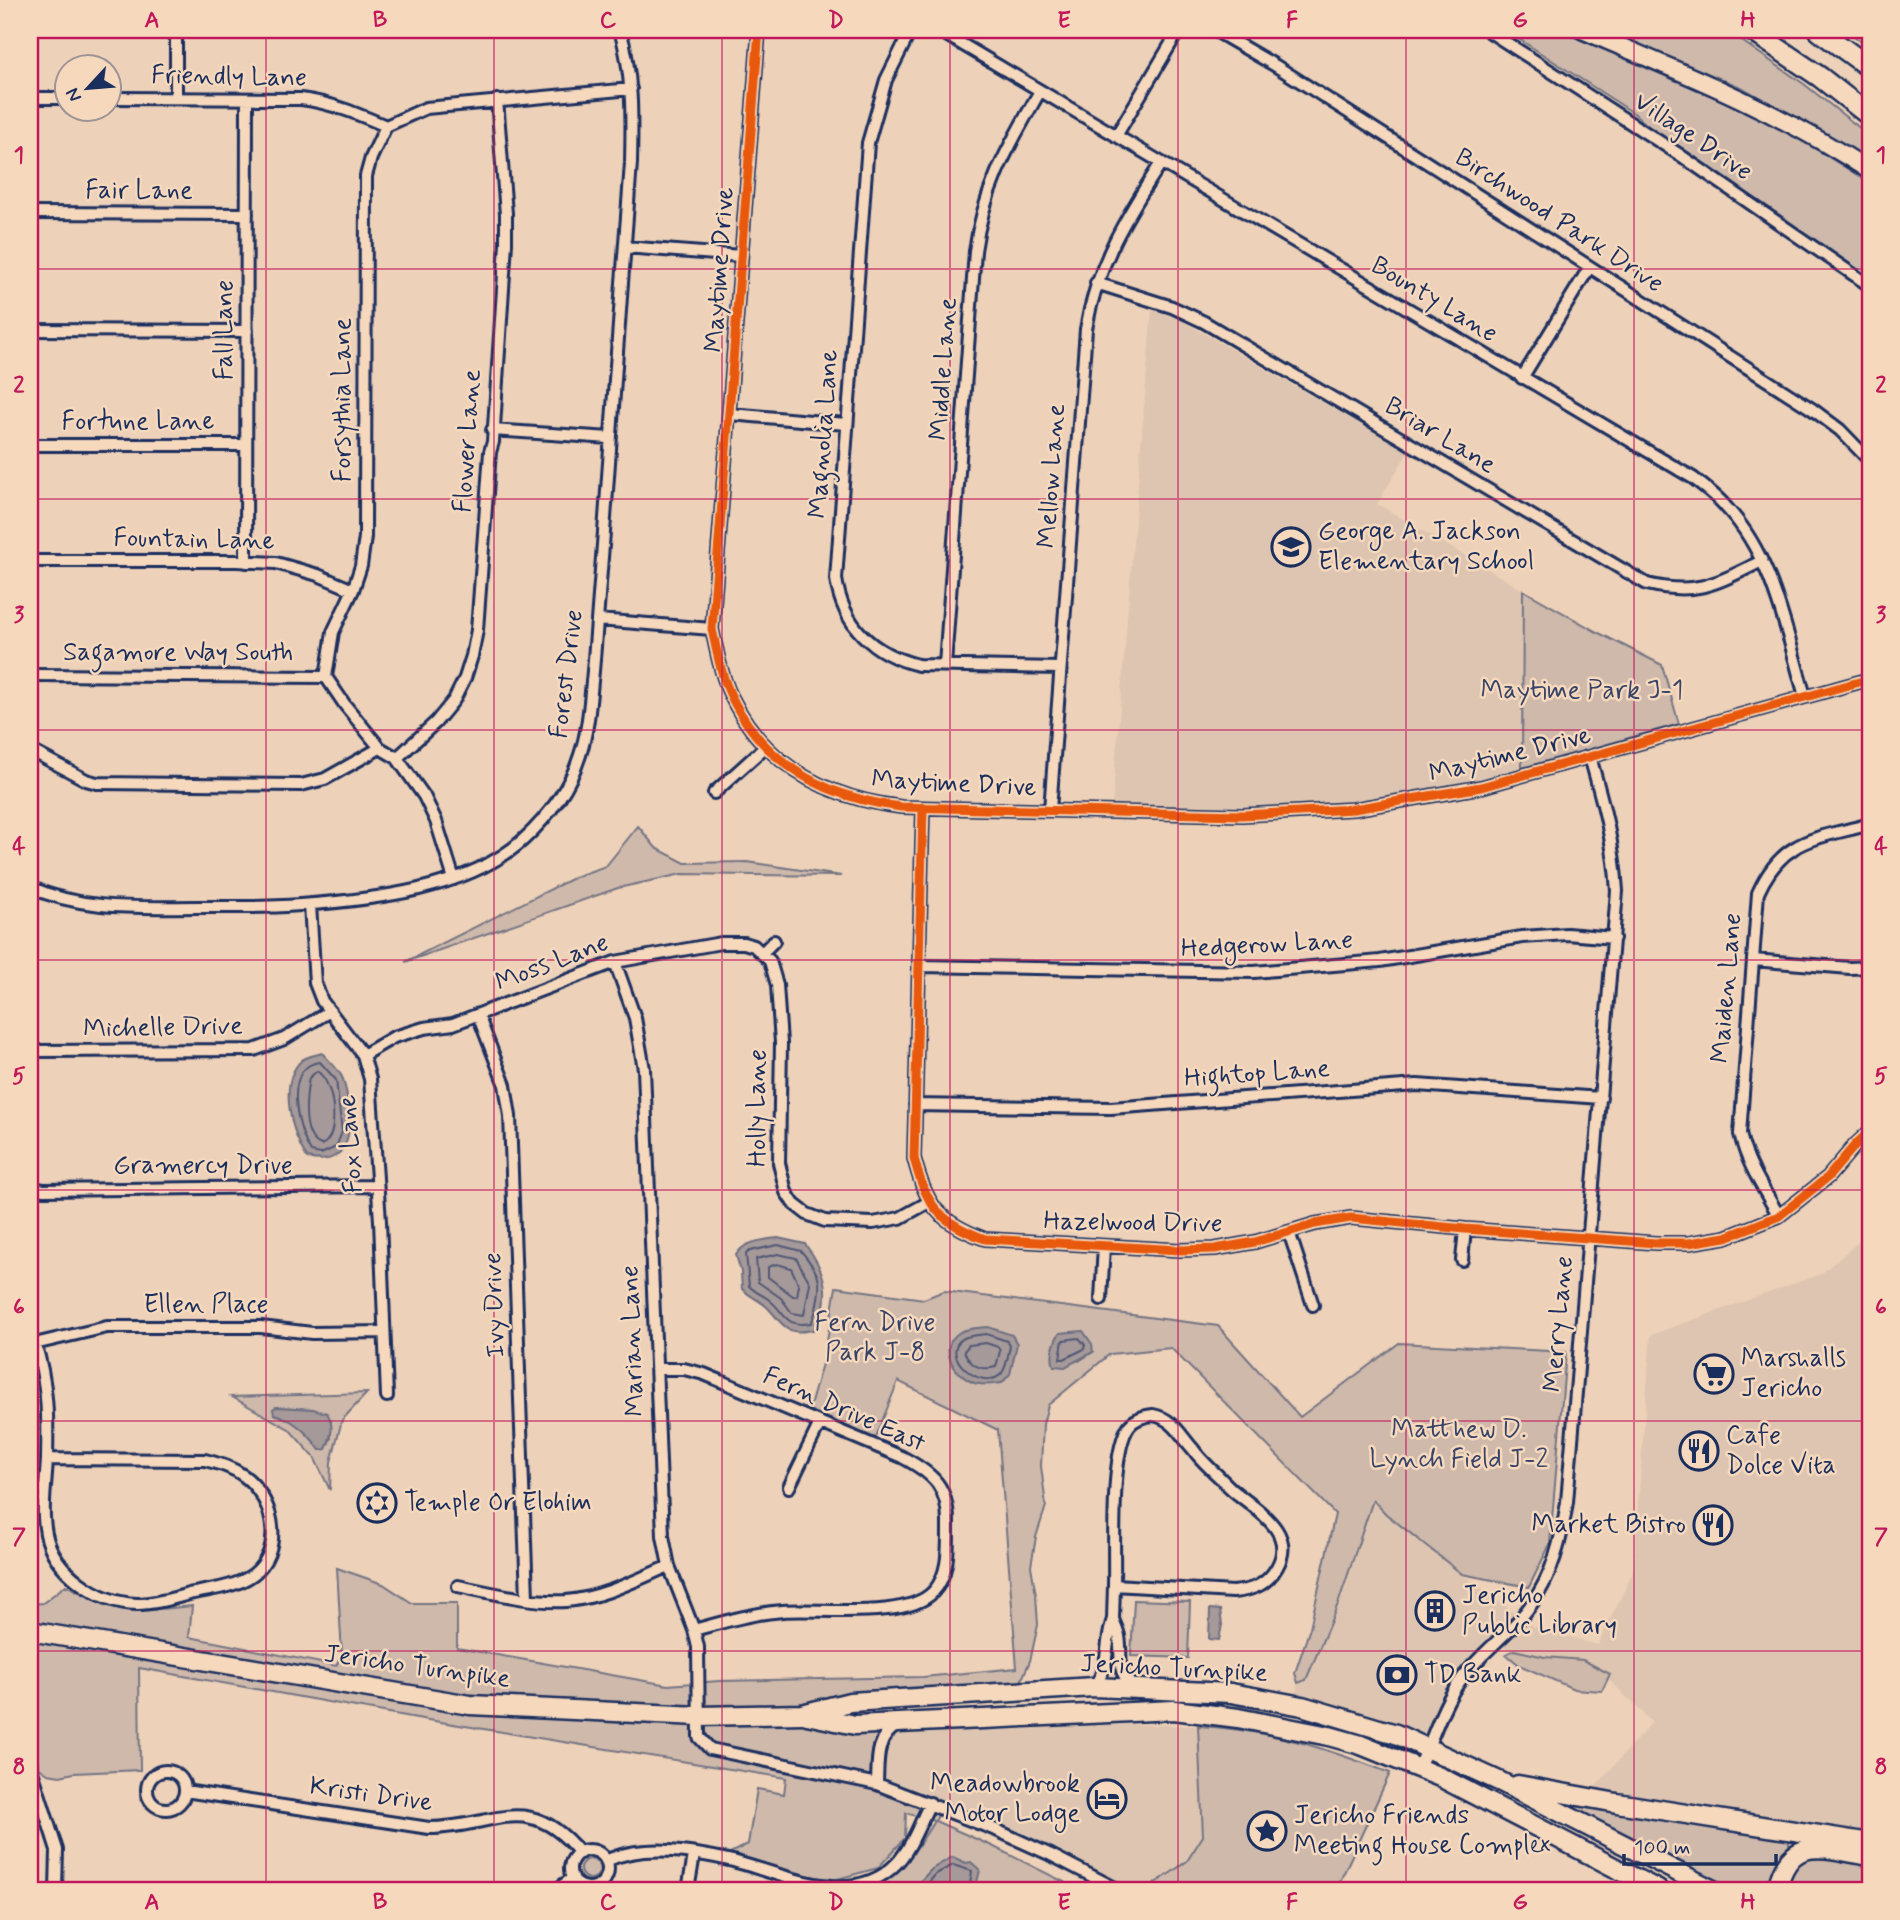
<svg xmlns="http://www.w3.org/2000/svg" width="1900" height="1920" viewBox="0 0 1900 1920" font-family="Mynerve,sans-serif">
	<style>
		.built { fill: #ddc5b1 }
		.green { fill: #ceb9ab; stroke: #747484; stroke-width: 2; fill-rule: evenodd }
		.water { fill: #a59999; stroke: #6e6f81; stroke-width: 2 }
		.lines { fill: none; stroke-linecap: round; stroke-linejoin: round }
		.shore { stroke: #525976; stroke-width: 2 }
		.minor-casing { stroke: #1b2f5e; stroke-width: 16 }
		.secondary-casing { stroke: #1b2f5e; stroke-width: 21 }
		.primary-casing { stroke: #1b2f5e; stroke-width: 23 }
		.motorway-casing { stroke: #1b2f5e; stroke-width: 24 }
		.minor { stroke: #f6d8bc; stroke-width: 10 }
		.secondary { stroke: #f6d8bc; stroke-width: 16 }
		.primary { stroke: #f6d8bc; stroke-width: 18 }
		.motorway { stroke: #f6d8bc; stroke-width: 19 }
		.cycleway-casing { stroke: #f6d8bc; stroke-width: 13 }
		.cycleway { stroke: #e8590c; stroke-width: 9 }
		.grid { fill: none; stroke: #c2185b; stroke-width: 2; stroke-opacity: 0.55 }
		.labels { text-anchor: middle; dominant-baseline: central; stroke-width: 5; stroke-linejoin: round; paint-order: stroke }
		.street-label { font-size: 26px; fill: #1b2f5e; stroke: #f6d8bc }
		.poi-label { font-size: 26px; fill: #1b2f5e; stroke: #f6d8bc; text-anchor: start }
		.park-label { font-size: 26px; fill: #36446a; stroke: #f6d8bc }
		.neatline { fill: none; stroke: #c2185b; stroke-width: 2.5 }
		.grid-label { font-size: 23px; text-anchor: middle; font-weight: bold; fill: #c2185b }
	</style>
	<rect width="100%" height="100%" fill="#edd1b8"/>
	<filter id="ink" filterUnits="userSpaceOnUse"><feTurbulence type="fractalNoise" baseFrequency=".0143" numOctaves="2"/><feDisplacementMap in="SourceGraphic" scale="14" xChannelSelector="R" yChannelSelector="G"/><feConvolveMatrix kernelMatrix="1 2 1 2 8 2 1 2 1" color-interpolation-filters="sRGB"/></filter>
	<g filter="url(#ink)">
		<path class="built" d="M1152 309 1177 318 1408 452 1377 504 1523 590 1522 768 1458 784 1393 796 1306 806 1112 807Z
			M1870 1232V1832L1592 1791 1652 1722 1600 1671 1499 1647 1479 1663 1454 1694 1435 1742 1295 1699 1298 1683 1306 1680 1338 1604 1373 1499 1386 1514 1462 1574 1532 1626 1598 1645 1633 1572 1651 1335 1821 1274Z
			M992 1721 1198 1726 1204 1836 1187 1861 1153 1890H1121L878 1784 880 1753 889 1732Z"/>
		<path class="green" d="M1505 30H1558L1719 99 1790 133 1870 183V286L1680 155 1635 114Z
			M1602 30H1726L1804 84 1870 136V161L1743 88Z
			M1845 30H1870V47Z
			M1523 590 1597 632 1662 665 1679 724 1522 768Z
			M638 826 656 848 685 863 747 862 841 876 682 874 618 888 405 962 577 876 606 866Z
			M836 1287 924 1299 944 1291 1218 1326 1300 1417 1399 1343 1566 1352 1550 1544 1529 1587 1462 1574 1386 1514 1373 1500 1338 1604 1306 1680 1298 1683 1295 1673 1310 1628 1335 1514 1171 1348 1110 1354 1048 1405 1043 1424 1041 1466 1046 1506 1036 1537 1031 1566 1036 1595 1038 1625 1030 1661 1019 1686 804 1713 906 1723 882 1743 878 1784 943 1807 935 1821 992 1846 1080 1890H975L978 1883 966 1863 953 1857 932 1869 912 1890H859C897 1883 915 1852 934 1821L906 1813 905 1838 878 1868 830 1881 728 1854 748 1844 757 1789 784 1794 786 1778 428 1720 139 1668 140 1770 74 1773 60 1776 48 1774 39 1768 30 1719V1604L43 1603 66 1585C117 1614 135 1612 192 1606L189 1637 336 1666 342 1655 337 1568 383 1584 412 1603H457V1648L668 1685 719 1681 923 1677 1017 1668 998 1430 898 1381 875 1439 809 1410 825 1353ZM1055 1347 1093 1352 1079 1361 1053 1352Z
			M367 1393 342 1420 331 1462 330 1490 314 1457 289 1429 232 1397ZM276 1407 313 1409 331 1420V1438L326 1448 320 1450C308 1433 295 1419 274 1414Z
			M1134 1600 1190 1602 1188 1658 1131 1656Z
			M1514 1650 1545 1657 1583 1660 1610 1674 1602 1691 1574 1689 1519 1665 1506 1654Z
			M1198 1726C1271 1730 1322 1747 1390 1773L1336 1890H1136L1149 1887 1172 1872 1187 1861 1203 1836Z
			M1548 1798 1789 1836V1851C1776 1862 1770 1873 1770 1890H1733Z
			M1809 1854 1870 1862V1890H1783L1795 1862Z
			M580 1869a10 10 0 1 1 20 0a10 10 0 1 1-20 0Z"/>
		<path class="water" d="M322 1053C329 1061 339 1069 343 1079 353 1112 358 1171 307 1158 292 1134 277 1083 302 1060 307 1056 316 1055 322 1053Z
			M778 1238 805 1244C827 1272 831 1296 817 1329 787 1336 787 1329 769 1309 762 1301 750 1297 742 1289L741 1272 736 1255C744 1241 763 1240 778 1238Z
			M988 1327 1012 1335 1017 1344 1010 1374 1002 1383C993 1384 984 1386 974 1383 954 1375 936 1347 960 1332 968 1328 979 1328 988 1327Z
			M1083 1331 1092 1344 1093 1352 1065 1367 1054 1366C1050 1357 1054 1340 1060 1333Z
			M276 1407 313 1409 327 1413C335 1426 331 1436 326 1449L320 1450C308 1433 294 1419 274 1414L273 1409Z
			M1210 1609 1220 1610 1222 1625 1219 1640 1209 1639Z
			M952 1857 966 1863 971 1862 980 1870 975 1890H912L932 1869Z"/>
		<g class="lines">
			<path class="shore" d="M320 1062 336 1080 342 1132 336 1147 321 1154 311 1152C297 1130 282 1066 320 1062Z
				M317 1071C321 1074 325 1079 327 1084 334 1099 339 1138 321 1145 300 1137 306 1096 309 1078Z
				M778 1245 801 1251C807 1258 818 1272 819 1282 820 1293 816 1314 811 1323 783 1328 786 1312 768 1299 762 1295 755 1292 749 1286L746 1254 750 1251Z
				M778 1254 796 1258 810 1283 804 1315 792 1313 781 1298 758 1282 756 1259Z
				M777 1264 791 1268 799 1285 797 1296H793L768 1277V1267Z
				M986 1334 1007 1341 1010 1346C1008 1355 1007 1366 1002 1373 983 1395 936 1353 964 1338 970 1335 980 1335 986 1334Z
				M1079 1338 1085 1345 1084 1349 1064 1359H1060L1063 1340Z
				M986 1343 998 1347 1000 1351 996 1367C981 1371 970 1366 964 1351L969 1345Z
				M922 1890 936 1874 953 1865 972 1871 969 1890"/>
			<g class="minor-casing">
				<path id="minor" d="M176 30V98
					M759 30 712 629C717 652 721 675 731 696 765 766 827 798 901 807L1242 815 1354 809 1481 787 1870 679
					M911 30 886 80 868 143 836 579C843 626 873 654 918 665L1060 668
					M938 30 1693 478C1705 487 1717 496 1726 507 1774 558 1786 632 1805 696
					M1214 30 1276 66 1812 409 1840 430 1870 461
					M1487 30 1680 155 1870 286
					M30 98H66
					M108 98 301 99C332 103 358 114 386 126
					M1116 136 1179 30
					M30 213 247 214
					M625 247 741 256
					M1096 283 1172 307 1204 322 1647 584C1698 596 1717 583 1762 561
					M30 330 247 331
					M1522 378 1589 268
					M730 414 846 424
					M492 430 610 438
					M30 445H246
					M30 561H237L276 563 318 575 353 590
					M246 562 247 99
					M598 620 712 629
					M945 665 975 251C984 186 1009 146 1040 91
					M30 675 326 677
					M30 750 86 780 97 783 301 785 325 779 380 748
					M397 758 436 722 454 700 465 678 472 656 477 630 490 452 493 442 506 243V214L497 100
					M714 793 765 747
					M923 808 914 1158C926 1205 938 1222 985 1239L1180 1250 1215 1249 1255 1242 1315 1224 1351 1218 1465 1229 1656 1243H1689L1726 1237 1779 1216 1828 1177 1856 1144 1870 1131
					M1050 810 1086 329C1097 264 1126 217 1161 163
					M454 879 436 821 424 796 397 758 380 748 345 705 326 677 333 632 353 590 361 566 365 537 366 176 371 158 386 126 426 108 631 89
					M30 887C83 911 139 907 197 907 231 907 266 908 300 905 371 900 468 890 523 840 548 817 570 787 580 755 589 728 590 700 593 671 597 625 600 579 604 532 612 409 622 286 631 163 632 118 633 73 620 30
					M310 905 315 983 322 1001 363 1055 370 1079 380 1221 387 1396
					M763 952 774 941
					M1753 960 1850 968 1870 967
					M615 962 635 1018 644 1069 663 1536 669 1566 694 1630 698 1647 699 1737 710 1749 877 1784 996 1830 1051 1855 1119 1890
					M920 966 1254 972 1380 961 1522 937 1567 934 1614 938
					M478 1015 505 1085 510 1116 527 1598
					M30 1051 254 1050 284 1039 330 1011
					M363 1055 394 1037 424 1028 453 1024 615 962 721 943H744L754 946 770 961 777 985 781 1043 779 1163 786 1192 794 1204 807 1214 825 1221 873 1223 900 1218 929 1202
					M915 1105 1111 1108 1417 1085 1601 1098
					M30 1188 44 1190 376 1186
					M1779 1216C1764 1190 1747 1164 1740 1134L1758 893C1783 837 1817 839 1870 824
					M1289 1232 1313 1305
					M1462 1260 1465 1229
					M1101 1299 1104 1246
					M35 1343C48 1384 48 1417 47 1459L205 1460C220 1464 232 1467 244 1476 272 1497 284 1543 258 1570 242 1587 211 1589 189 1594 172 1599 154 1604 137 1604 98 1603 54 1572 46 1534 41 1510 46 1483 47 1459
					M30 1345 107 1327H261L312 1333 383 1332
					M656 1369H684L704 1374 902 1457C934 1474 949 1487 948 1526 948 1548 949 1576 933 1592 907 1620 820 1608 783 1611 753 1613 723 1622 694 1630
					M1153 1415C1174 1419 1180 1435 1193 1449 1199 1458 1207 1465 1215 1473 1223 1480 1230 1489 1239 1495 1261 1513 1296 1534 1277 1567 1267 1585 1253 1590 1233 1592L1114 1585C1115 1550 1110 1452 1129 1426 1135 1418 1144 1416 1153 1415Z
					M789 1487 820 1423
					M458 1586C493 1593 530 1603 566 1601 602 1598 636 1580 669 1566
					M1113 1619 1114 1585
					M1094 1687C1111 1664 1104 1645 1113 1619 1115 1625 1118 1630 1119 1636 1123 1659 1114 1672 1136 1688
					M30 1765 57 1850 56 1890
					M1418 1769C1433 1740 1441 1707 1460 1681 1475 1660 1494 1645 1512 1627 1548 1592 1560 1550 1567 1502L1617 891C1614 844 1603 802 1590 757
					M147 1790a19 19 0 1 1 38 0a19 19 0 1 1-38 0Z
					M877 1784C878 1762 875 1737 898 1725
					M185 1791 429 1828C494 1828 528 1789 580 1853
					M570 1869a19 19 0 1 1 38 0a19 19 0 1 1-38 0Z
					M606 1861C643 1843 695 1852 733 1861 783 1874 852 1909 896 1864 911 1849 920 1823 930 1803
					M556 1890 573 1878
					M688 1890 694 1855"/>
			</g>
			<g class="secondary-casing">
				<path id="secondary" d="M1582 30C1684 73 1777 110 1870 171"/>
			</g>
			<g class="primary-casing">
				<path id="primary" d="M30 1631 470 1705 699 1716 802 1714 850 1702 1094 1687 1231 1693 1302 1706 1396 1734 1501 1782 1713 1890
					M807 1715 855 1725 1174 1710 1238 1718 1329 1736 1361 1745 1440 1777 1658 1890
					M1518 1785 1617 1803 1870 1843
					M1777 1890C1789 1832 1825 1849 1870 1856"/>
			</g>
			<g class="motorway-casing">
				<path id="motorway" d="M1751 30 1820 77 1870 116
					M1818 30 1870 68"/>
			</g>
			<use href="#minor" class="minor"/>
			<use href="#secondary" class="secondary"/>
			<use href="#primary" class="primary"/>
			<use href="#motorway" class="motorway"/>
			<g class="cycleway-casing">
				<path id="cycleway" d="M759 30 712 629C717 652 721 675 731 696 765 766 827 798 901 807L1242 815 1354 809 1481 787 1870 679
					M923 808 914 1158C926 1205 938 1222 985 1239L1180 1250 1215 1249 1255 1242 1315 1224 1351 1218 1465 1229 1656 1243H1689L1726 1237 1779 1216 1828 1177 1856 1144 1870 1131"/>
			</g>
			<use href="#cycleway" class="cycleway"/>
		</g>
	</g>
	<path class="grid" d="M266 30V1890M494 30V1890M722 30V1890M950 30V1890M1178 30V1890M1406 30V1890M1634 30V1890M30 269H1870M30 499H1870M30 730H1870M30 960H1870M30 1190H1870M30 1421H1870M30 1651H1870"/>
	<defs>
		<g id="school-ring" transform="scale(2.0125)"><circle r="9.5" fill="#f6d8bc" stroke="#1b2f5e" stroke-width="1.5"/><path d="M0-5L7-2L0 1L-7-2ZM-4 1L0 2.5L4 1V4Q0 6-4 4Z" fill="#1b2f5e"/></g>
		<g id="supermarket-ring" transform="scale(2.0125)"><circle r="9.5" fill="#f6d8bc" stroke="#1b2f5e" stroke-width="1.5"/><path d="M-6-5.5h2.5l.6 2H6L4.5 2H-2.5L-4.4-4H-6ZM-1.5 3.2a1.3 1.3 0 1 0 .1 0ZM3 3.2a1.3 1.3 0 1 0 .1 0Z" fill="#1b2f5e"/></g>
		<g id="restaurant-ring" transform="scale(2.0125)"><circle r="9.5" fill="#f6d8bc" stroke="#1b2f5e" stroke-width="1.5"/><path d="M-5-6h1v4h1v-4h1v4h1v-4h1v5L-1.5 .5V6h-2V.5L-5-1ZM5-6V6H3V1.5H1.5Q1.5-4 5-6Z" fill="#1b2f5e"/></g>
		<g id="synagogue-ring" transform="scale(2.0125)"><circle r="9.5" fill="#f6d8bc" stroke="#1b2f5e" stroke-width="1.5"/><path d="M0-6.5L5.6 3.2H-5.6ZM0 6.5L5.6-3.2H-5.6Z" fill="#1b2f5e"/></g>
		<g id="building-ring" transform="scale(2.0125)"><circle r="9.5" fill="#f6d8bc" stroke="#1b2f5e" stroke-width="1.5"/><path d="M-4-6H4V6H1V3H-1V6H-4ZM-2.5-4.3h1.7v1.8h-1.7ZM.8-4.3h1.7v1.8H.8ZM-2.5-1h1.7V.8h-1.7ZM.8-1h1.7V.8H.8Z" fill="#1b2f5e"/></g>
		<g id="bank-ring" transform="scale(2.0125)"><circle r="9.5" fill="#f6d8bc" stroke="#1b2f5e" stroke-width="1.5"/><path d="M-6-4H6V4H-6ZM0-2.3a2.3 2.3 0 1 0 0 4.6a2.3 2.3 0 1 0 0-4.6Z" fill="#1b2f5e"/></g>
		<g id="hotel-ring" transform="scale(2.0125)"><circle r="9.5" fill="#f6d8bc" stroke="#1b2f5e" stroke-width="1.5"/><path d="M-6-4.5h1.5V1H6V5H4.5V3h-9V5H-6ZM-4 0a1.8 1.8 0 1 1 3.6 0ZM.5 0V-2.5h3Q6-2.5 6 0Z" fill="#1b2f5e"/></g>
		<g id="sight-ring" transform="scale(2.0125)"><circle r="9.5" fill="#f6d8bc" stroke="#1b2f5e" stroke-width="1.5"/><path d="M0-6L1.8-2.2L6-1.7L2.9 1.2L3.7 5.4L0 3.3L-3.7 5.4L-2.9 1.2L-6-1.7L-1.8-2.2Z" fill="#1b2f5e"/></g>
	</defs>
	<g fill-rule="evenodd">
		<use href="#school-ring" x="1291" y="547"/>
		<use href="#supermarket-ring" x="1714" y="1374"/>
		<use href="#restaurant-ring" x="1699" y="1451"/>
		<use href="#synagogue-ring" x="377" y="1503"/>
		<use href="#restaurant-ring" x="1713" y="1525"/>
		<use href="#building-ring" x="1435" y="1611"/>
		<use href="#bank-ring" x="1397" y="1675"/>
		<use href="#hotel-ring" x="1107" y="1799"/>
		<use href="#sight-ring" x="1267" y="1831"/>
	</g>
	<g class="labels">
		<g class="street-label">
			<text transform="translate(229 77) rotate(1)">Friendly Lane</text>
			<text transform="translate(1693 137) rotate(34)">Village Drive</text>
			<text x="139" y="191">Fair Lane</text>
			<text transform="translate(1559 221) rotate(33)">Birchwood Park Drive</text>
			<text transform="translate(720 270) rotate(-86)">Maytime Drive</text>
			<text transform="translate(1434 300) rotate(31)">Bounty Lane</text>
			<text transform="translate(225 330) rotate(-90)">Fall Lane</text>
			<text transform="translate(944 369) rotate(-86)">Middle Lane</text>
			<text transform="translate(343 400) rotate(-90)">Forsythia Lane</text>
			<text x="138" y="422">Fortune Lane</text>
			<text transform="translate(824 434) rotate(-86)">Magnolia Lane</text>
			<text transform="translate(1440 436) rotate(31)">Briar Lane</text>
			<text transform="translate(468 441) rotate(-86)">Flower Lane</text>
			<text transform="translate(1052 476) rotate(-86)">Mellow Lane</text>
			<text transform="translate(194 540) rotate(1)">Fountain Lane</text>
			<text x="178" y="653">Sagamore Way South</text>
			<text transform="translate(567 674) rotate(-83)">Forest Drive</text>
			<text transform="translate(1510 755) rotate(-14)">Maytime Drive</text>
			<text transform="translate(954 784) rotate(3)">Maytime Drive</text>
			<text transform="translate(1267 945) rotate(-3)">Hedgerow Lane</text>
			<text transform="translate(552 963) rotate(-21)">Moss Lane</text>
			<text transform="translate(1727 988) rotate(-85)">Maiden Lane</text>
			<text transform="translate(163 1028) rotate(-1)">Michelle Drive</text>
			<text transform="translate(1257 1074) rotate(-4)">Hightop Lane</text>
			<text transform="translate(758 1108) rotate(-90)">Holly Lane</text>
			<text transform="translate(351 1144) rotate(-94)">Fox Lane</text>
			<text x="203" y="1166">Gramercy Drive</text>
			<text transform="translate(1133 1223) rotate(1)">Hazelwood Drive</text>
			<text x="206" y="1305">Ellen Place</text>
			<text transform="translate(495 1305) rotate(-92)">Ivy Drive</text>
			<text transform="translate(1559 1324) rotate(-85)">Merry Lane</text>
			<text transform="translate(633 1341) rotate(-92)">Marian Lane</text>
			<text transform="translate(844 1410) rotate(24)">Fern Drive East</text>
			<text transform="translate(417 1667) rotate(8)">Jericho Turnpike</text>
			<text transform="translate(1174 1669) rotate(3)">Jericho Turnpike</text>
			<text transform="translate(371 1795) rotate(8)">Kristi Drive</text>
		</g>
		<g class="poi-label">
			<text x="1318" y="532">George A. Jackson<tspan x="1318" dy="30">Elementary School</tspan></text>
			<text x="1741" y="1359">Marshalls<tspan x="1741" dy="30">Jericho</tspan></text>
			<text x="1726" y="1436">Cafe<tspan x="1726" dy="30">Dolce Vita</tspan></text>
			<text x="404" y="1503">Temple Or Elohim</text>
			<text x="1686" y="1525" text-anchor="end">Market Bistro</text>
			<text x="1462" y="1596">Jericho<tspan x="1462" dy="30">Public Library</tspan></text>
			<text x="1424" y="1675">TD Bank</text>
			<text x="1080" y="1784" text-anchor="end">Meadowbrook<tspan x="1080" dy="30">Motor Lodge</tspan></text>
			<text x="1294" y="1816">Jericho Friends<tspan x="1294" dy="30">Meeting House Complex</tspan></text>
		</g>
		<g class="park-label">
			<text x="1582" y="691">Maytime Park J-1</text>
			<text x="875" y="1323">Fern Drive<tspan x="875" dy="30">Park J-8</tspan></text>
			<text x="1459" y="1430">Matthew D.<tspan x="1459" dy="30">Lynch Field J-2</tspan></text>
		</g>
	</g>
	<rect width="1900" height="1920" fill="none" stroke="#f6d8bc" stroke-width="77"/>
	<g transform="translate(88 88) rotate(244)"><circle r="33" fill="#f6d8bc" stroke="#9e9496" stroke-width="2"/>
	<path d="M0-5L12 26L0 18L-12 26Z" fill="#1b2f5e"/>
	<text y="-10" font-size="19" font-weight="bold" text-anchor="middle" fill="#1b2f5e">N</text>
	</g>
	<path d="M1624 1854v10h152v-10" fill="none" stroke="#1b2f5e" stroke-width="3.5"/>
	<text x="1634" y="1854" font-size="21" fill="#1b2f5e" stroke="#f6d8bc" stroke-width="5" paint-order="stroke">100 m</text>
	<rect x="38" y="38" width="1824" height="1844" class="neatline"/>
	<g class="grid-label">
		<text x="152" y="27">A</text>
		<text x="380" y="27">B</text>
		<text x="608" y="27">C</text>
		<text x="836" y="27">D</text>
		<text x="1064" y="27">E</text>
		<text x="1292" y="27">F</text>
		<text x="1520" y="27">G</text>
		<text x="1748" y="27">H</text>
		<text x="19" y="162">1</text>
		<text x="1881" y="162">1</text>
		<text x="19" y="392">2</text>
		<text x="1881" y="392">2</text>
		<text x="19" y="622">3</text>
		<text x="1881" y="622">3</text>
		<text x="19" y="853">4</text>
		<text x="1881" y="853">4</text>
		<text x="19" y="1083">5</text>
		<text x="1881" y="1083">5</text>
		<text x="19" y="1314">6</text>
		<text x="1881" y="1314">6</text>
		<text x="19" y="1544">7</text>
		<text x="1881" y="1544">7</text>
		<text x="19" y="1774">8</text>
		<text x="1881" y="1774">8</text>
		<text x="152" y="1909">A</text>
		<text x="380" y="1909">B</text>
		<text x="608" y="1909">C</text>
		<text x="836" y="1909">D</text>
		<text x="1064" y="1909">E</text>
		<text x="1292" y="1909">F</text>
		<text x="1520" y="1909">G</text>
		<text x="1748" y="1909">H</text>
	</g>
</svg>
